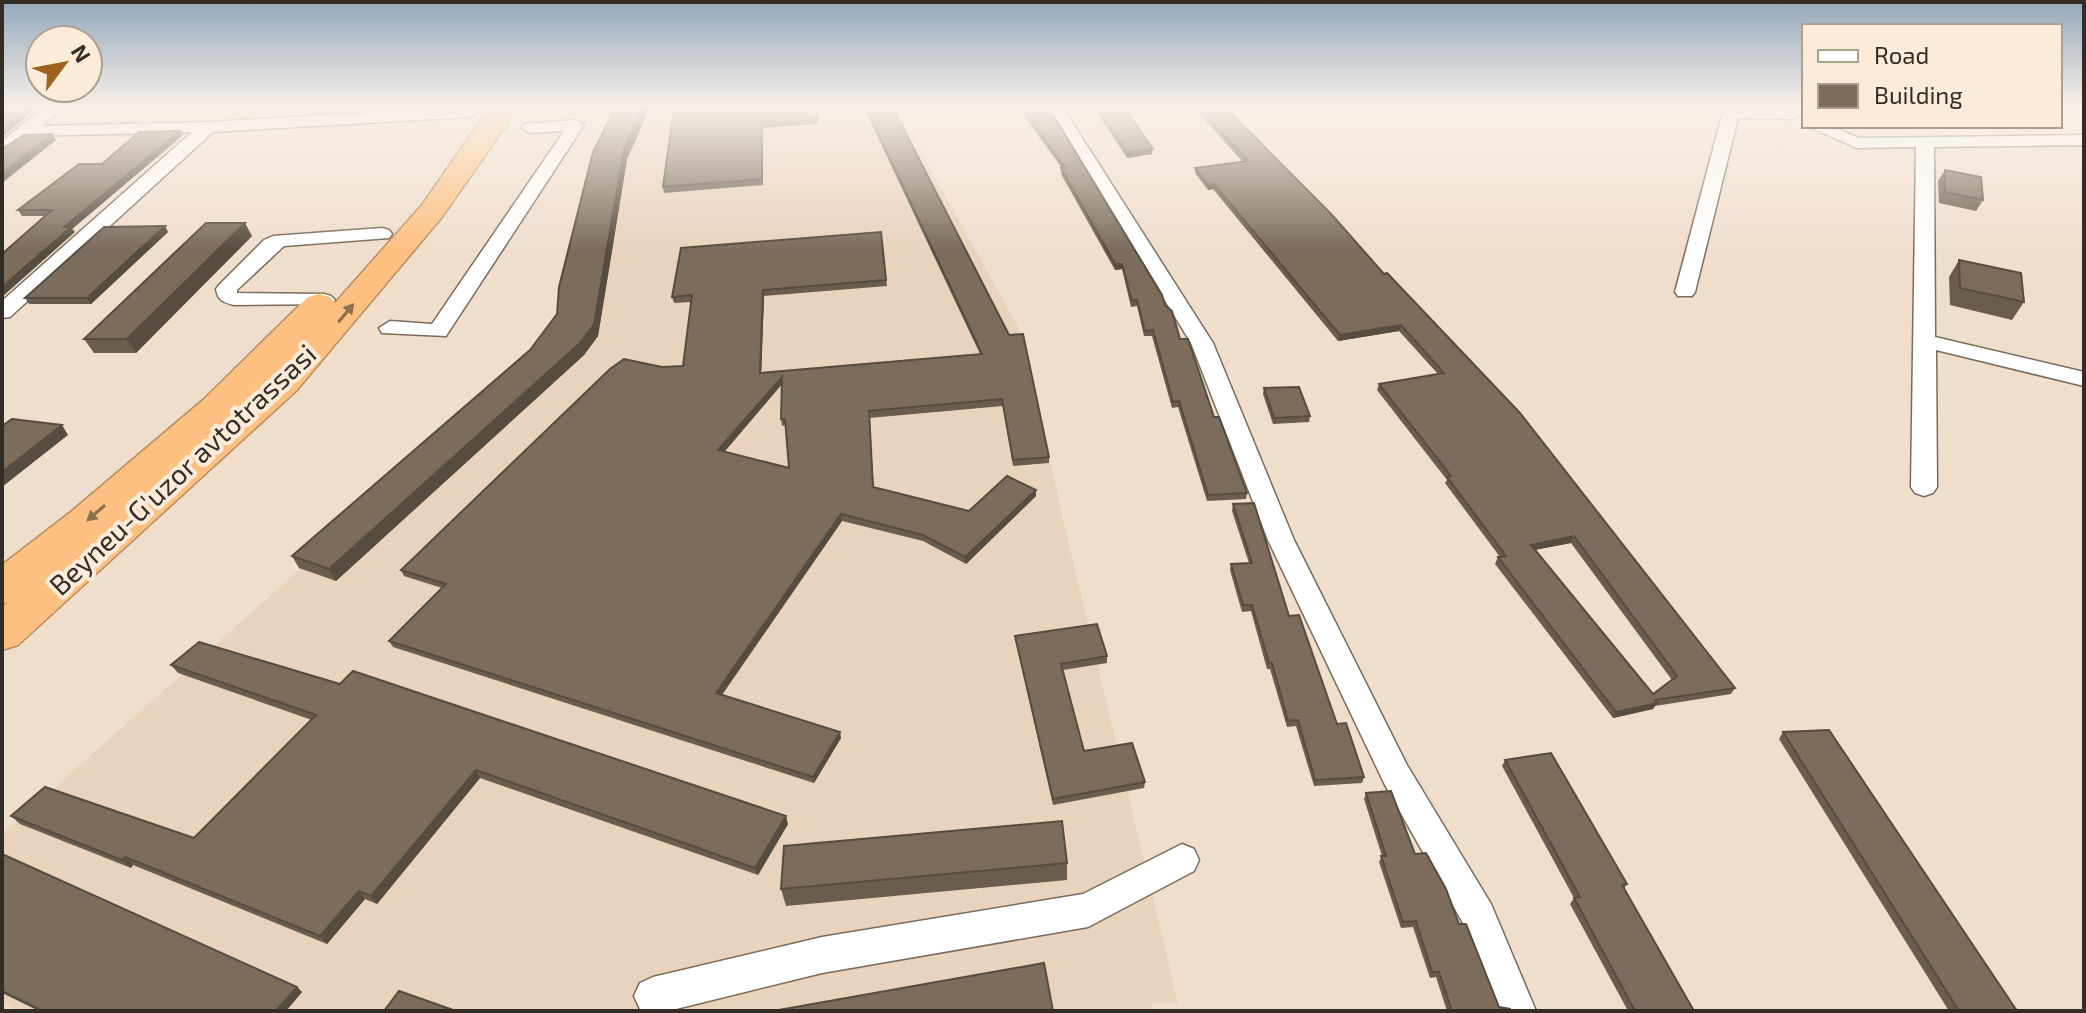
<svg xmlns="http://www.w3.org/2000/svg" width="2086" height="1013" viewBox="0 0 2086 1013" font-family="'Exo 2',sans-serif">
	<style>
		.built { fill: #e9d3bc }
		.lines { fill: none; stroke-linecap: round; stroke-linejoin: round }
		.minor-casing { stroke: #7a6b5b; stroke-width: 3 }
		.highway-casing { stroke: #b78d60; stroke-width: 3 }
		.minor { fill: #fff; fill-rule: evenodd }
		.highway { fill: #fdc080; fill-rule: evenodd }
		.wall { fill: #6a5d4f; fill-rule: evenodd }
		.shaded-wall { fill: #564c40 }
		.building { fill: #7b6c5c; stroke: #564c40; stroke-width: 2; fill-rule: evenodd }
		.oneway { fill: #8e6f4e }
		.labels { text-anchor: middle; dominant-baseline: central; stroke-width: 8; stroke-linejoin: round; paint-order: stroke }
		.street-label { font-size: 28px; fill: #342d26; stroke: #fdebda }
	</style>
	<rect width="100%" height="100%" fill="#f0decd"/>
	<path class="built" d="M621 108H897L1024 338 1065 528 1178 1003 1152 1002 1153 1011H19L2 1002V834L535 361 561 325Z"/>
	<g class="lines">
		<g class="minor-casing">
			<path id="minor" d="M43 108H62L42 126 208 122 445 108H474L477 112 469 117 213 132 10 317 2 318V301L192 132 29 136 2 154V141Z
				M1047 108H1063L1213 343 1294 540 1407 765 1491 904 1536 1011H1498L1464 925 1385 785 1268 540 1191 343Z
				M1735 108 1793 109 1801 114 1793 119 1738 118 1695 292 1692 296H1678L1675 292 1722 115Z
				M576 120 584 125 446 336 382 333 379 328 390 321 432 324 564 131 530 133 522 128 524 124Z
				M1807 126H1830L1859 138 2084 135V145L1934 147 1935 337 2084 372V386L1936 350 1937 487 1933 493 1924 496 1915 493 1911 487 1916 147 1857 148Z
				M382 228 389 230 392 234 389 238 284 246 237 290V293L324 294 331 296 335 300 331 304 234 305C223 302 218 301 216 289L219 285 264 240 273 236Z
				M1182 844 1194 849 1199 860 1194 871 1088 927 822 973 668 1011 640 1009 634 996 640 983 653 977 822 937 1083 894Z"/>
		</g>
		<g class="highway-casing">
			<path id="highway" d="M489 108H514L505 127 442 217 296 391 18 645 2 650V607L8 602 2 604V565L72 511 203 400 308 297 319 294 330 297 335 303 422 205Z"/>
		</g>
		<use href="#minor" class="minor"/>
		<use href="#highway" class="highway"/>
	</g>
	<path class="wall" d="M615 108H650L627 159 598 336 584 355 336 581 299 568 292 556 530 350 557 314Z
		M674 108H818V124L762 128 763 185 664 193 663 187Z
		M864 108H893L1049 457V463L1013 466 1003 406 869 418 874 488 969 511 1036 496 966 564 923 541 842 521 722 695 841 738 814 783 393 647 389 641 442 588 404 576 401 570 662 367 683 366 691 302 674 303 672 297 881 232 887 286 764 296 761 373 980 354ZM781 385V419L782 426 786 425 789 468 724 452Z
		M1018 108H1049L1165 305 1247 493 1246 499 1207 501 1178 407 1172 408 1152 336H1144L1137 306 1131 307 1122 269 1115 270 1061 174 1062 168Z
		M1094 108H1124L1152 154 1127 158Z
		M1194 108H1226L1735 688 1731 694 1655 706 1653 709 1613 718 1495 564 1498 557H1500L1445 483 1447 480 1377 390 1379 384 1438 374 1399 331 1338 341 1213 189 1208 190 1195 173V168L1243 162ZM1571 543 1672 680 1653 694 1535 550Z
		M182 136 72 229 75 232 45 216H22L18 210 102 164Z
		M1945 170 1983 200 1976 211 1939 203 1938 181Z
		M165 226 168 232 91 304H29L25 298Z
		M252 236 136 353H94L84 339Z
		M1959 260 2024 302 2012 320 1950 305 1949 277Z
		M1264 388 1310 416 1309 422 1273 424 1263 394Z
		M1233 504 1289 616 1337 724 1364 777 1362 783 1314 786 1296 726 1287 727 1270 669H1267L1251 611 1242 612 1230 570 1231 564 1249 563 1232 511Z
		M1015 636 1107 656V663L1063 670 1084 751 1145 782 1144 788 1053 805 1016 643Z
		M171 665 788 824 758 875 480 778 377 904 365 899 327 944 133 865 131 868 20 824 11 816 194 838 312 720 178 673Z
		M1783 732 2017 1011H1949L1779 739Z
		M1505 760 1627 884 1624 889 1694 1011H1628L1570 904 1574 898 1502 766Z
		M1366 793 1415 854 1459 924 1499 1007 1511 1011H1447L1436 977 1430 978 1413 927 1401 928 1379 862 1382 856 1364 799Z
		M2 854 297 987 302 992 286 1011H39L2 993Z
		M1067 863V880L786 906 781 889Z"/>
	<path class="shaded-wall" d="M28 108H38L2 137V129Z
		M642 108H650L627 159 598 336 584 355 336 581 329 569 580 343 624 149Z
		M180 131 182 136 72 229 75 232 2 297V287L64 227Z
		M52 134 56 140 2 183V174Z
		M1153 149 1152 154 1127 158V152Z
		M1214 184 1213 189 1208 190V185Z
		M245 223 252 236 136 353 127 339Z
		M165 226 168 232 91 304 87 298Z
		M1115 264H1122V269L1115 270Z
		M763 290 764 296 761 379 760 373Z
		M1401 325 1399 331 1338 341 1340 335Z
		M782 377 783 383 720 457 718 450Z
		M62 425 68 435 2 487V472Z
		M1036 490V496L966 564 965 557Z
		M841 514 842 521 718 700 716 693Z
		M1574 536 1571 543 1528 551 1531 545Z
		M1657 703 1653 709 1613 718 1616 712Z
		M840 732 841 738 814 783 813 777Z
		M476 770 480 778 377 904 371 896Z
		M786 816 788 824 758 875 755 868Z
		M125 857 133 865 131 868 122 860Z
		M359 891 365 899 327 944 320 936Z
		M297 987 302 992 286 1011H276Z"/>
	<path class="building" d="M2 108H28L2 129Z
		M615 108H642L624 149 594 324 580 343 329 569 292 556 530 350 557 314 559 287 593 152Z
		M674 108H817L818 119 762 122V179L663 187Z
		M866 108H893L1009 335 1023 334 1049 457 1013 460 1002 399 869 411 873 487 969 511 1007 476 1036 490 965 557 923 535 841 514 716 693 840 732 813 777 389 641 446 584 401 570 610 369 624 359 662 367 683 366 692 295 672 297 681 248 881 232 886 280 763 290 760 373 982 354ZM782 377 781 419H785L789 468 718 450Z
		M1022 108H1049L1162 295 1165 305 1172 311 1180 339H1188L1214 417H1219L1247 493 1208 495 1179 401 1173 402 1153 330 1145 331 1137 300 1132 301 1122 264H1115L1061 168H1065Z
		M1097 108H1124L1153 149 1127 152Z
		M1199 108H1226L1332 215 1384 274 1387 273 1520 413 1735 688 1655 700 1657 703 1616 712 1498 557 1506 556 1447 477 1451 476 1379 384 1444 373 1401 325 1340 335 1214 184 1208 185 1195 168 1248 161ZM1574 536 1677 676 1653 694 1531 545Z
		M180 131 64 227H71L2 287V254L52 210H18L79 164H102L139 132Z
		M52 134 2 174V149L24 135Z
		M1945 170 1981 177 1983 200 1945 192Z
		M206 223H245L127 339H84Z
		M165 226 87 298H25L104 227Z
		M1959 260 2021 273 2024 302 1960 288Z
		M1299 387 1310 416 1274 418 1264 388Z
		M12 419 62 425 2 472V426Z
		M1254 503 1289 616 1299 615 1337 724 1346 723 1364 777 1315 780 1298 720 1288 721 1272 663H1269L1252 605H1243L1231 564 1252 563 1233 504Z
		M1097 624 1107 656 1061 664 1084 751 1132 743 1145 782 1053 799 1015 636Z
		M199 642 340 684 353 671 786 816 755 868 476 770 371 896 359 891 320 936 125 857 122 860 11 816 45 787 194 838 316 715 171 665Z
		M1829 730 2017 1011H1959L1783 732Z
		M1551 753 1627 884 1622 885 1694 1011H1635L1574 898 1580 897 1505 760Z
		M1391 791 1415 854 1426 853 1446 889 1459 924H1466L1499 1007 1510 1009 1511 1011H1452L1439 972H1432L1416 921 1403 922 1381 856H1386L1366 793Z
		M1062 821 1067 863 781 889 784 846Z
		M2 854 297 987 276 1011H42L2 991Z
		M1044 963 1053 1011H773Z
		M399 991 456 1011H384Z"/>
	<defs><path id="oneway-solid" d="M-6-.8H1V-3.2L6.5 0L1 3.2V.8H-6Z" transform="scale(2)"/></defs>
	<g class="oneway">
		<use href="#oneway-solid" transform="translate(346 313) rotate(-50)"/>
		<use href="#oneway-solid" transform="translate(96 513) rotate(139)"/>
	</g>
	<linearGradient id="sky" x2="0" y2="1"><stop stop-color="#93a8bb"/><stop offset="0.43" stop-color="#f8f0e8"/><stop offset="1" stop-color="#f8f0e8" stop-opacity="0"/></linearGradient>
	<rect width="2086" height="250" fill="url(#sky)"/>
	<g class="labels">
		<g class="street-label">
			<text transform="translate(182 469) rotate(-43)">Beyneu-G'uzor avtotrassasi</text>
		</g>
	</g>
	<rect width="2086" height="1013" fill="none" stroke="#342d26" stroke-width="8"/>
	<rect x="1802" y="24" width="260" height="104" fill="#fdebda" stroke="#ad9f92" stroke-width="2"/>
	<rect x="1818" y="50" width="40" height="12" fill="#ffffff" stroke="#ad9f92" stroke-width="2"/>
	<text x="1874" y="64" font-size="24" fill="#342d26">Road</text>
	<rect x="1818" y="84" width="40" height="24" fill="#7b6c5c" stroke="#ad9f92" stroke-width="2"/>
	<text x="1874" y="104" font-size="24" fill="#342d26">Building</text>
	<g transform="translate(64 64) rotate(58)"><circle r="38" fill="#fdebda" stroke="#ad9f92" stroke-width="2"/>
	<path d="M0-6L14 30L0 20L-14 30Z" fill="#9b631e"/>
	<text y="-12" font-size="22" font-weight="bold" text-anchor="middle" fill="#342d26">N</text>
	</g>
</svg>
